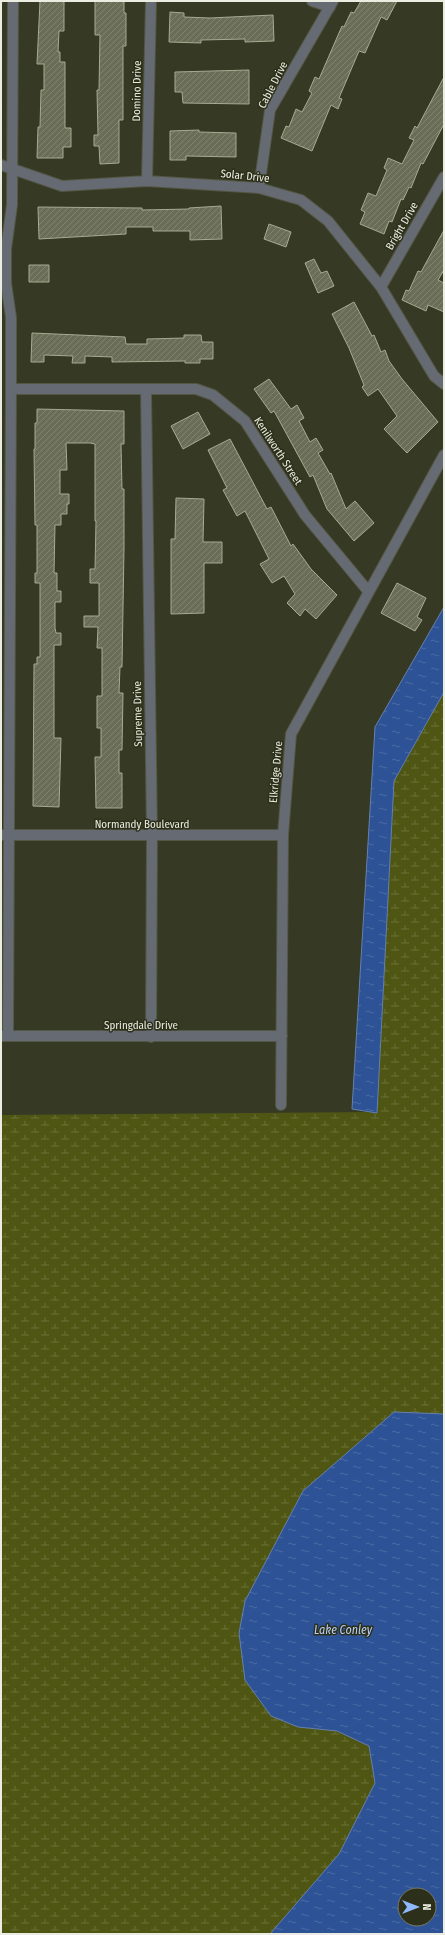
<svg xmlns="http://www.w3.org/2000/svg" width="445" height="1935" viewBox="0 0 445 1935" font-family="'Fira Sans Condensed',sans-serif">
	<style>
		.wetland { fill: url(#wetland-marsh) }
		.water { fill: url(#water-ripples); stroke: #6680ac; fill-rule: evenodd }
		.building { fill: url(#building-hatch); stroke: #a7ab92 }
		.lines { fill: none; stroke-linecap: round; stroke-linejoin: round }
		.minor-casing { stroke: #535642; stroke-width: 12 }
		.minor { stroke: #656a73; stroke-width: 10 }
		.labels { text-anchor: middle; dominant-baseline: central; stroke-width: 3; stroke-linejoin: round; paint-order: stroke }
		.street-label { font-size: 11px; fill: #ebede0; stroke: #2c2f1a }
		.water-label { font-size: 12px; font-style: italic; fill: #bad1f8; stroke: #2c2f1a }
	</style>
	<defs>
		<pattern id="wetland-marsh" width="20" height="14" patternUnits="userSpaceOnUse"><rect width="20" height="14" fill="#4f5614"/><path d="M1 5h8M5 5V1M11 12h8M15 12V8" fill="none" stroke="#686f36"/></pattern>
		<pattern id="water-ripples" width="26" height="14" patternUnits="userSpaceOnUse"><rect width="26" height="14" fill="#2d5296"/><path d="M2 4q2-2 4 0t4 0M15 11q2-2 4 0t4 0" fill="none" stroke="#4c6ba4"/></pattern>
		<pattern id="building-hatch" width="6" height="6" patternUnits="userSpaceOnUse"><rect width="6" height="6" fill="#6b6e57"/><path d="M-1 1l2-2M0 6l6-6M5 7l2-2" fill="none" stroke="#80836f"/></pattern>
	</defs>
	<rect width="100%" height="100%" fill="#363924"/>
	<path class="wetland" d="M444 692V1414L394 1412 303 1491 245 1601V1680L271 1716 298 1727 337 1731 369 1746 375 1783 339 1854 270 1934H1V1115L377 1112 394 781Z"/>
	<path class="water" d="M444 607V692L394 781 377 1113 352 1109 375 727Z
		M394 1412 444 1414V1934H270L339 1854 375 1783 369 1746 337 1731 298 1727 271 1716 245 1680 239 1633 245 1601 303 1491ZM405 1895H429V1919H405Z"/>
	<path class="building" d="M40 1H64V31H59L58 52H60V62H65V128H71V147H63V158H37L38 127H40L41 90H44V64H37Z
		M95 1H124V13H126V46H123V120H119V163L100 164 99 146H94V135H98L97 90H99L100 35H95Z
		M361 1H397L387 20 381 17 365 53 359 51 339 98 342 99 338 109 331 105 312 151 281 138 286 126 289 127 296 109 302 112 312 93 309 91 315 77 319 79 342 26 344 27 351 12 354 13Z
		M170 12 184 13V17L210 18 273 15 274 41 245 42V39L201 40V43L169 42Z
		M249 70V104L183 103 182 92H175V72Z
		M444 77V124L423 164 421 163 411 188 409 187 403 200 401 199 392 222 389 221 384 234 360 224 365 212 361 210 368 193 376 196 387 170 384 168 388 158 402 164 414 140 409 138 415 126 417 128Z
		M199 130V132L236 133V157L186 156V160H170V131Z
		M221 206 222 239 190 240V231H153V227H126V234L39 239 38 207 142 208V210L189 209V208Z
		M269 224 291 232 286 247 264 239Z
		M444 230V270L438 280 444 283V312L428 305 426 311 402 300 406 290 409 291 418 271 421 272Z
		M314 259 321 273 327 271 334 286 318 293 305 263Z
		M29 265H49V282H29Z
		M354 302 372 336 374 335 381 352 385 350 389 361 402 379 438 422 407 453 384 429 397 416 378 389 368 396 362 387 364 385 349 348 332 314Z
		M32 333 125 337 126 344H147V339L184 338V335H201L202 342H213V359H200V363H185V361L112 362V357L85 356V363H72L73 356 44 355V362H31Z
		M269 379 291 409 297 405 304 418 299 421 310 442 316 438 323 450 318 453 330 474 331 473 346 509 355 501 374 523 354 541 327 509 313 475 310 477 274 411 271 413 254 389Z
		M37 409 124 411V444H121L122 489H124V548L122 667H120L119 693H123L122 750H119V773H122V808H96L95 757H101V728H97V696H102V648H97L98 627H84V616H99V583H90V569H95L96 521H95V444L90 443H66L67 470H60V494H69V504H67V514H61V525H55L54 573H57V591H61V602H55V628L56 633H61V645H54V738H61L59 807 33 806 34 664H37V657H40V583H35V573H37V525H35L34 449H35V423H37Z
		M198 412 210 434 183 449 171 426Z
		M230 439 267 509 271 507 291 546 293 544 311 569 337 595 316 619 305 609 300 616 287 603 295 594 284 576 272 583 260 564 269 559 245 511 237 516 223 490 227 488 208 450Z
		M176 498 204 499 203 542H222V563H204V613L171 614V539H175Z
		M397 583 426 598 417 617 422 620 415 631 381 613Z"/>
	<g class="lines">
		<g class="minor-casing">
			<path id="minor" d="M312 1 330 7
				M1 165 62 186 147 181 259 188 301 200 328 221 381 287 434 376 444 384
				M147 181 151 1
				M259 188 270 110 333 1
				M381 287 444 177
				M11 389H196L213 395 245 421 305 515 368 591
				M146 390 152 836 151 1037
				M1 835H283
				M2 1036H282
				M8 1036 11 389V317L6 283V249L12 205 13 1
				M281 1105 283 835 291 734 444 455"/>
		</g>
		<use href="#minor" class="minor"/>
	</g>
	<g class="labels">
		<g class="street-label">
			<text transform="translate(273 85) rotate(-63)">Cable Drive</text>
			<text transform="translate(137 91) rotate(-89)">Domino Drive</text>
			<text transform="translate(245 176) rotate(6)">Solar Drive</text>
			<text transform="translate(402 226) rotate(-60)">Bright Drive</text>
			<text transform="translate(278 451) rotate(57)">Kenilworth Street</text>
			<text transform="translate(138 714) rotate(-91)">Supreme Drive</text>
			<text transform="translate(276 772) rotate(-85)">Elkridge Drive</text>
			<text x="142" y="824">Normandy Boulevard</text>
			<text x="141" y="1025">Springdale Drive</text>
		</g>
		<g class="water-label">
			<text x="343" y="1630">Lake Conley</text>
		</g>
	</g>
	<rect width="445" height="1935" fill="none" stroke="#ebede0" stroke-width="4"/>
	<g transform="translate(417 1907) rotate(90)"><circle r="19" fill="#2c2f1a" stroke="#787b69"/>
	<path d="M0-3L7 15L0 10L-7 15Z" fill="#90b8fd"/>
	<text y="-6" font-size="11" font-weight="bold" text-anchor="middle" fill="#ebede0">N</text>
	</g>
</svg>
